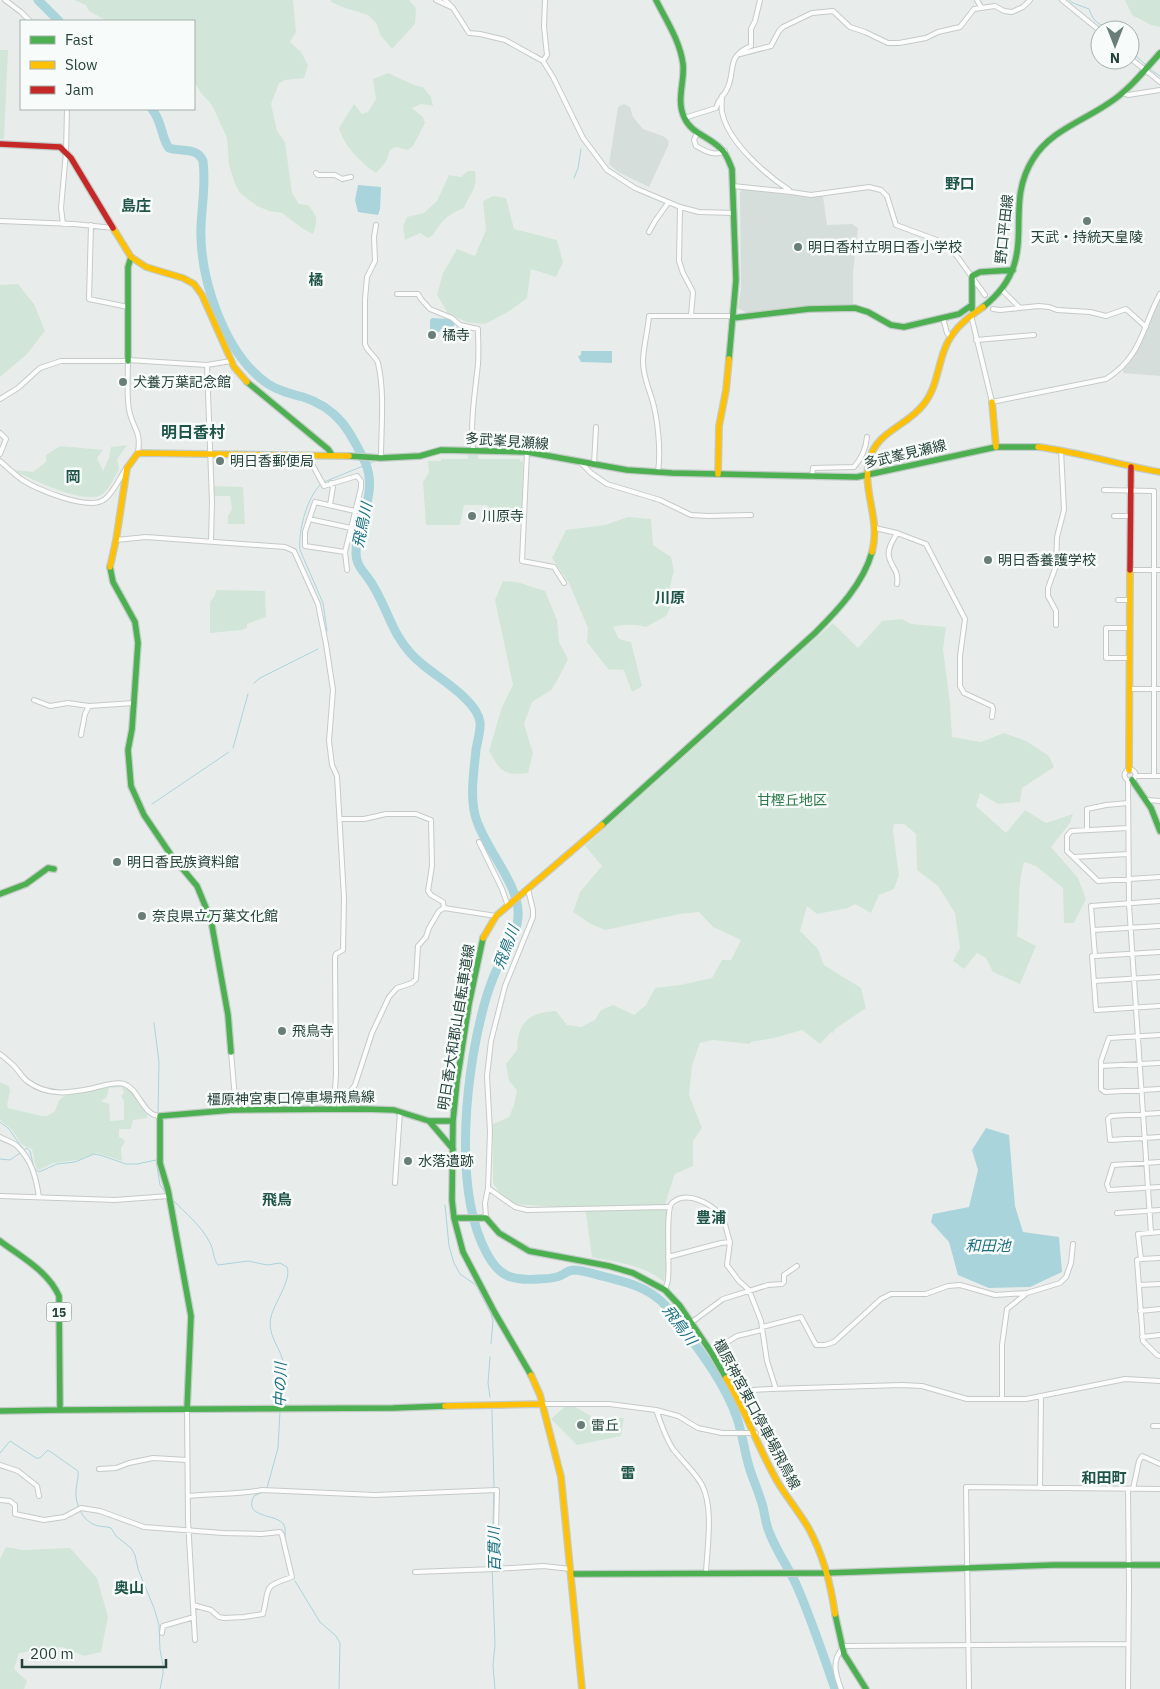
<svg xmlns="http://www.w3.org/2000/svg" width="1160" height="1689" viewBox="0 0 1160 1689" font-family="'IBM Plex Sans','Noto Sans JP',sans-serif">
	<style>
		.built { fill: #d6dedb }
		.green { fill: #d1e6d8; fill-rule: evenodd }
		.water { fill: #a9d4db }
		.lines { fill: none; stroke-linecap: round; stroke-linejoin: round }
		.stream { stroke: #a9d4db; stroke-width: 1 }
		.river { stroke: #a9d4db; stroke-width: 9 }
		.street-casing { stroke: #c5cac8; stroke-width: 6 }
		.fast-casing { stroke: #c3cbc8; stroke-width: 8 }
		.slow-casing { stroke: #c3cbc8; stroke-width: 8 }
		.jam-casing { stroke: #c3cbc8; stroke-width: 8 }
		.street { stroke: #fcfcfc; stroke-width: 4 }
		.fast { stroke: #4caf50; stroke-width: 5.5 }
		.slow { stroke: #ffc107; stroke-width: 5.5 }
		.jam { stroke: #c62828; stroke-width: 5.5 }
		.poi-dot { fill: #697e78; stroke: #f7fbf9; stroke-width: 2 }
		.labels { text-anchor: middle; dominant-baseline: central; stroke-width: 5; stroke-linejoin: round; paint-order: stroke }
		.shield { fill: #f7fbf9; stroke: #637a73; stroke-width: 1 }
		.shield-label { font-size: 12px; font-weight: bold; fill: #24423a }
		.street-label { font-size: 14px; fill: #24423a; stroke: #f7fbf9 }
		.poi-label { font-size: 14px; fill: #24423a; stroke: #f7fbf9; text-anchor: start }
		.park-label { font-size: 14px; fill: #2d7a4b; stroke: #f7fbf9 }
		.neighbourhood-label { font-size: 15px; font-weight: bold; fill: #1f5548; stroke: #f7fbf9 }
		.water-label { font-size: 15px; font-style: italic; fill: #1c6f80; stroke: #f7fbf9 }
		.quarter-label { font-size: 16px; font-weight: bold; fill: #1f5548; stroke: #f7fbf9 }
	</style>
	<rect width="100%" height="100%" fill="#e8edeb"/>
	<path class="built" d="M624 104 630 107 633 117 643 129 663 136 668 140 669 144 649 187 618 172 609 164 618 107Z
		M743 189 806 197 823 196 827 225 852 224 858 228 853 273V304L747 313 738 308 741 288 740 192Z
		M1160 298V376L1123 373V369L1143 340 1150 325 1152 314Z"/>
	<path class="green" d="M74 0H293L296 32 290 42 301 52 308 65 304 78 285 80 279 83 271 104 277 131 285 142 292 193 299 204 308 205C318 217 318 220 313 234L302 228 282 213 269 211 257 206 240 193 235 184 229 165 227 138 212 105 201 93 194 81V21H107L89 11 86 5Z
		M331 0H409L416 8 415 24 392 49 381 36 376 23 368 15 345 8 331 2Z
		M1125 0H1160V27L1151 25 1132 15Z
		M0 50H8L4 139H0Z
		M388 73 414 85 423 87 431 97 433 106 421 104 412 108 423 117 425 123 413 146 408 150 396 147 390 150 386 162 376 173C361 163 344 146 339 128L354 104 362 114 368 112 376 99 373 79Z
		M468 171H475C478 190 470 192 464 208 454 212 445 217 439 226 435 231 435 235 428 238L420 233 405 240 403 226 407 217 424 213 437 201 449 175 461 177Z
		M493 196 506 198 514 229 557 240 563 262 556 277 531 269 527 298 508 312 485 324 466 322 448 313 437 295 443 273 457 249 475 256 486 230 483 201Z
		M18 284 34 304 45 331 27 354 0 377V285Z
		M127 445 117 459 119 470C114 477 110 488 104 493 88 508 30 478 13 470L33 472 46 462V455L60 446 103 450 97 458 103 471 109 458 111 447Z
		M468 455H478V459H520V461L523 462 522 517 495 516 487 505H464L460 525H426L423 482 429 472 428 461H441V459H468Z
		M213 486 243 487 245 524H228V516L232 509 230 496H214Z
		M628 517 651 519 653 545 671 557 674 571 670 586 674 600 666 616 646 627C635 624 624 624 613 627L619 639 631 642 642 686 632 692 624 670 608 669 587 642 588 628 569 583 552 558 566 530 605 525Z
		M503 581 517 582 545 591 557 620 559 642 568 659 559 677 551 690 532 702 524 724 533 753 528 773C504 776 500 771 489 751L502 707 513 685 495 600Z
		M216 590 265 591 266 617 247 624V628L242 630 210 633V602L215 595Z
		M902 619 911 624 946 627 943 649 950 703 952 737 981 742 1004 733 1026 741 1049 756 1054 767 1022 788 1020 802 998 804 980 793 976 806 1006 833 1025 810 1046 823 1073 814 1070 823 1051 847 1078 878 1086 899 1074 923H1064L1063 888 1036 866 1024 862C1017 886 1020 911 1017 936L1036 946 1020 984 993 972 986 958 977 953 964 969 953 961 960 948 955 913 938 886 917 870 916 834 904 824H894L893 831 899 875 894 889 879 895 871 913 855 904 848 908 817 914 807 906 800 931 818 949 824 965 861 988 866 1008 835 1029 833 1033 831 1032 820 1044 802 1030 774 1038 751 1042 750 1044 713 1040 700 1043 692 1065 689 1095 702 1128 693 1141V1166L675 1174 666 1201V1269L664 1282C645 1265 616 1262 592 1257L585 1207H557L515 1204 499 1192 493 1183V1124L509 1117 514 1105 517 1090 509 1081 506 1064 517 1050C517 1023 529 1012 556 1011L567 1025 581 1027 595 1020 601 1010 613 1005 634 1015 646 1005 655 988 680 985 712 978 722 960H731L741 940 713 927 699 912 680 914 605 930 591 924 573 912 580 892 602 866 585 846 833 623 858 648 882 621Z
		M0 1082 9 1086 10 1091 7 1105 8 1108 42 1116H47L55 1111 59 1100 64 1096 121 1085C133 1089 140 1103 148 1113L147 1118 133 1120 131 1129H119V1137L123 1139 125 1142 121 1148 122 1161 97 1153 78 1160 53 1163 39 1170 36 1168 32 1149 22 1145 12 1130 0 1120ZM122 1087 124 1093 121 1096 124 1101V1120L110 1121 109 1104 101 1101 107 1097 109 1088Z
		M569 1403 592 1417 624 1418 621 1436 577 1445 551 1419Z
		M6 1547 23 1550 70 1548 97 1578 108 1617 101 1652 84 1656 62 1647 19 1653 14 1669 27 1681 24 1689H0V1559Z"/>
	<path class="water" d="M358 185 381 187 380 209 378 215 358 212 355 200Z
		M432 318 450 319 454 323V327L470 328 469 334 430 331V320Z
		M581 351H612V363L581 362 578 356 581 355Z
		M986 1128 1009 1135 1015 1206 1023 1232 1059 1237 1062 1272 1030 1287 989 1288 958 1275 949 1242 931 1222 933 1214 969 1207 978 1170 972 1150Z"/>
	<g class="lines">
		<path class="stream" d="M1069 0 1073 3 1089 9C1092 17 1096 25 1106 26L1109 30
			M1130 51 1145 64
			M1151 70 1160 76
			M574 178 578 168 581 149
			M324 482 373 462
			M320 485C307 498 298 531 300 550L323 603 327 631
			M254 683 260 678 318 649
			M233 748 248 694
			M152 804 229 752
			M154 1023 159 1062 158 1114
			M0 1122 9 1129 23 1149
			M0 1159 10 1160 27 1148 30 1151 34 1168 39 1172 57 1164 75 1162 94 1154 100 1155 126 1164H137L156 1160 160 1185 165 1192
			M173 1200C185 1213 202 1226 210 1243 214 1250 213 1259 218 1265L248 1261 267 1265 280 1263 287 1267C292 1280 274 1303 271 1317 267 1334 279 1346 283 1361 286 1374 282 1394 280 1407
			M445 1205 449 1246 454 1263 460 1274 476 1285 491 1314 493 1321 491 1344
			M490 1357 488 1383 490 1397
			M492 1410 494 1486 492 1566 495 1644 493 1666 495 1689
			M0 1453 10 1441 36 1458H40L48 1450 78 1471C79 1478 76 1484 76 1491 75 1504 82 1520 95 1525 100 1527 105 1526 111 1528L116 1536 131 1548 135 1555 138 1569 154 1608 159 1625 160 1650 163 1665V1674L160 1689
			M267 1488 278 1448 280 1411
			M265 1491 254 1496C242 1519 278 1513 284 1525 286 1529 285 1533 285 1537
			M295 1581 320 1622 336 1636 340 1643 339 1689"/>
		<path class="river" d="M38 0 59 21
			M152 109C163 123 161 138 169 148 182 152 197 147 203 161 206 183 202 204 201 226 199 277 224 354 268 384 279 391 291 394 303 397 338 408 350 431 365 462 379 493 356 524 356 553 356 564 362 570 368 578 381 595 387 617 398 636 404 646 413 657 422 664 438 678 477 700 480 722 481 731 477 742 476 750 474 770 470 795 475 815 483 847 521 885 518 917 517 935 504 953 497 969 493 977 490 986 487 995 466 1064 452 1187 486 1252 499 1277 512 1281 539 1279 544 1279 553 1278 557 1277 567 1274 564 1271 574 1270 583 1270 593 1274 602 1276 624 1282 643 1285 661 1301 670 1309 677 1320 684 1330 704 1356 726 1386 737 1418 742 1433 744 1448 748 1463 752 1478 759 1492 763 1507 765 1516 766 1526 770 1534 777 1552 788 1567 796 1584 811 1618 823 1654 835 1689"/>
		<g class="street-casing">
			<path id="street" d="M5 0 21 12 30 21
				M436 0 451 7
				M445 0 453 8 469 33 480 34 505 40 543 61 553 77 583 138 607 170 635 188 680 207 699 212 734 213
				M977 0 981 7
				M1062 0 1100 31
				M740 54 771 46 779 31 783 27 812 13 833 11 850 27 865 32 888 43H899L926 38 938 32 960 27 974 9 995 6 1004 11 1012 12 1023 7 1030 0
				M1130 58 1160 82
				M543 61 547 55 544 27 545 0
				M1123 93 1128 95 1160 90
				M722 96C722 102 721 107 722 112 728 142 765 174 789 190
				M684 118 716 108C719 98 722 98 726 91 737 73 724 57 751 46V29L755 21 760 0
				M697 133 694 140 696 146C705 151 715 157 725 151
				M316 173 318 175H335L342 179 351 177
				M733 186 791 192 811 195 869 187 881 190 887 196 896 225 942 242 951 248 985 295
				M680 207 679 261 683 273 693 292 691 315
				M0 221 74 224 114 228
				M63 224 61 208 66 152 67 109
				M91 225 89 299 128 307
				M376 225 374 237 375 261 367 277 365 299V344C367 352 376 356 378 363 385 393 381 427 381 458
				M649 232 655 221 668 203
				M1002 290 1020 308
				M397 294H418L421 299 430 309 452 318 460 325 478 329C478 340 479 352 478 364 475 393 470 421 473 450
				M993 309 1000 310 1039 306 1049 307 1057 310 1090 312 1106 316 1126 309 1146 327
				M971 315 992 402 1106 379C1142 357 1142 327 1160 294
				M943 318 947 333 951 337
				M976 340 1034 335
				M128 360 207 365 231 361
				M207 365 212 502 211 541
				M0 399 18 388 40 368 61 361H128C128 376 126 401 130 414 135 432 141 431 138 453
				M0 433 6 439 0 454
				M527 452 522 561 554 567 564 583
				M307 455 324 486 357 476 361 481V488L345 552 347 570
				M0 461C7 467 13 473 21 479 35 489 90 512 105 499 114 492 119 479 125 470
				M580 462 591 473 607 484 660 500 691 515 708 516 751 515
				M594 464 596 427
				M658 472C661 452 658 419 652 399 648 387 643 375 643 362 643 347 648 331 649 316H729L733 318
				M812 477 813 468 854 467C861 459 866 448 867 437
				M1104 490 1154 491V776
				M330 505 333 487 331 483
				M1114 516H1130
				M309 519 351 528
				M875 528 897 533 926 544 965 619 960 656V686L964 693 992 706 993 709 992 717
				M116 540 146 537 285 547 294 551 318 604 326 644 333 690 329 741 332 765 337 776 344 898 343 950 336 954 335 957 336 1074 334 1107
				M345 552 305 546V532L315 502 355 511
				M1130 570H1160
				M897 584C899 570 892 569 889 557 887 549 893 540 897 533
				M1118 600H1130
				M1056 625V611L1048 596V588L1056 566 1057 537 1064 510 1061 450
				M1129 658H1106V628H1129
				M1129 689H1160
				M34 700 50 706 68 703 89 706 134 703
				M81 735 85 714 89 706
				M1124.5 775a5.5 5.5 0 1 1 11 0a5.5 5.5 0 1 1-11 0Z
				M1135 776H1160
				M1128 781 1129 904 1151 1233
				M1147 800 1160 801
				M340 819H364L386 814H416L431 820 432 866 428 891 431 895 443 902 444 908
				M1128 828 1071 831 1067 836V851L1098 881 1160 877
				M1087 830V809L1106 805 1128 803
				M479 842 502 889 508 906
				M1074 857 1128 854
				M1160 901 1091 906 1095 956 1160 952
				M444 908 496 916
				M1093 930 1160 926
				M1095 956H1092L1096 1010 1160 1006
				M1094 981 1160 977
				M1160 1035 1109 1038 1101 1061V1089L1105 1092 1160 1089
				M231 1052 236 1110
				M0 1054C5 1058 10 1062 14 1066 19 1071 22 1077 27 1081 48 1097 70 1093 94 1088 102 1086 115 1081 124 1084 139 1089 143 1116 160 1116
				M1101 1066 1160 1063
				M338 1108 355 1085 372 1033 389 997 397 988 412 983 416 979 418 946 426 937 429 928 439 911 444 908
				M1160 1113 1111 1116 1108 1119 1110 1140 1160 1137
				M0 1137C5 1140 13 1142 17 1146 32 1160 36 1178 39 1197
				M1160 1162 1113 1165 1107 1184 1109 1190 1160 1187
				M395 1183 400 1112
				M488 1188 515 1207 527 1210 668 1207
				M0 1196 115 1200 169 1196
				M1117 1213 1160 1210
				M486 1218 485 1203 488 1188 490 1132 487 1076 491 1041 505 986 533 917V910L528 889
				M1160 1232 1138 1234 1141 1259 1137 1260 1143 1341 1157 1355 1160 1356
				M730 1242 727 1265 739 1281 749 1290 761 1321 767 1361 776 1389
				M1141 1259 1160 1258
				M1139 1285 1160 1284
				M665 1290C666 1286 668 1282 668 1279 670 1266 665 1209 672 1203 686 1190 712 1203 722 1217 726 1224 727 1234 730 1242L721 1243 668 1257
				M1140 1311 1160 1309
				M692 1322 723 1299 768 1285 782 1284 784 1282V1275L797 1266
				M762 1327 801 1317 816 1345H825L834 1342 881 1299 891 1294H926L948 1286 960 1285 995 1295 1027 1293 1060 1283 1066 1277 1071 1263 1073 1244
				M1142 1337 1160 1335
				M711 1352 737 1336 762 1330
				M736 1395 753 1390 770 1389 902 1385 922 1386 967 1399H1026L1125 1379 1160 1381
				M1002 1399V1345L1007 1309 1027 1293
				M541 1404H609L656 1410 678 1416 698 1428 722 1433H756
				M187 1409 188 1521 195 1640
				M656 1410C661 1423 665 1437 673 1449 682 1461 695 1472 702 1485 714 1508 707 1548 706 1573
				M1153 1426H1160
				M0 1465 18 1471 37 1486 39 1496
				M99 1469 116 1468 129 1463 153 1458 187 1460
				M1040 1488 1041 1397
				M1128 1489 1129 1588 1128 1689
				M1133 1489 1139 1461 1142 1456 1160 1464
				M188 1496C213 1493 238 1495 262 1490L375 1495 497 1490 495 1569 543 1566 571 1569
				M0 1500 10 1501 15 1505V1514L44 1520 64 1517 81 1508 100 1511 144 1527 223 1533 261 1534 280 1532 282 1535 292 1577C262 1587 270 1586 263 1614L244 1617 224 1618 219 1617 211 1610 193 1605
				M415 1572 495 1569
				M162 1633 163 1626 194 1617
				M842 1646 1128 1644
				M841 1689C836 1675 831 1662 842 1649
				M969 1689 966 1487 1160 1489"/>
		</g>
		<g class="fast-casing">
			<path id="fast" d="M656 0C666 20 680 41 683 64 685 81 676 100 684 117 691 134 709 136 721 149 727 154 729 162 732 169L736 280 729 359
				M983 307C1044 259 1000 211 1033 159 1050 131 1083 121 1109 103 1129 90 1144 71 1160 53
				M972 309V276L980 272 1013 270
				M733 318 809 309 855 308 868 312 891 325 904 327 959 314 972 305
				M128 361V267L131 257
				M247 382 328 449 332 455
				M349 456 381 458 420 456 441 450 527 452 627 470 672 473 857 477 996 447H1038
				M110 567 113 582 135 622 138 643 132 729 128 750 131 786 144 815 171 855 197 886 211 920 228 1015 231 1052
				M1132 780 1151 808 1160 831
				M602 825 815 633C838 610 863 584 872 552
				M0 894 26 884 48 868 54 869
				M483 938 469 1004 457 1081 453 1121 452 1200 454 1218 463 1252 495 1313 531 1375
				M429 1121 453 1149
				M454 1218H486L499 1233 529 1251 609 1266 633 1273 665 1290 680 1306 711 1352 726 1378
				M0 1241C21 1257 48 1271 59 1296L60 1410 0 1411
				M187 1409 191 1316 168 1190 160 1163V1116L232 1110 364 1109 394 1110 429 1121H453
				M60 1410 393 1408 445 1406
				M571 1574 826 1573 1054 1565H1160
				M835 1614 844 1654 866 1689"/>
		</g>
		<g class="slow-casing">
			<path id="slow" d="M113 228 131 257 146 267 183 278 194 284 202 295 234 367 247 382
				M992 402 996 447
				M1038 447C1080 452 1119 465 1160 472
				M718 474 719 426 726 390 729 359
				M872 552C881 519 862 492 869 461 876 431 906 427 923 405 940 385 937 356 952 335 960 323 972 315 983 307
				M110 567 116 540 127 468 138 453 349 456
				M1129 770 1130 570
				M483 938 496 916 602 825
				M531 1375 540 1395 561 1477 582 1689
				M726 1378C746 1411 758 1448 777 1481 787 1498 800 1513 809 1529 823 1555 831 1585 835 1614
				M445 1406 541 1404"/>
		</g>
		<g class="jam-casing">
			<path id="jam" d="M0 144 60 147 71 158 113 228
				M1130 570 1131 467"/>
		</g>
		<use href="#street" class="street"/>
		<use href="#fast" class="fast"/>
		<use href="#slow" class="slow"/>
		<use href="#jam" class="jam"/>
	</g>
	<g class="poi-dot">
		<circle cx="1087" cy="221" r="5"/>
		<circle cx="798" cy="247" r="5"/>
		<circle cx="432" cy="335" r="5"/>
		<circle cx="123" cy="382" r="5"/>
		<circle cx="220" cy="461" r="5"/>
		<circle cx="472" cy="516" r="5"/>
		<circle cx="988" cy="560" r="5"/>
		<circle cx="117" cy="862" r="5"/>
		<circle cx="142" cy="916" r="5"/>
		<circle cx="282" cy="1031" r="5"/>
		<circle cx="408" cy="1161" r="5"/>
		<circle cx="581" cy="1425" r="5"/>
	</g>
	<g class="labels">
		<rect class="shield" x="46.5" y="1302.5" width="25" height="19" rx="4"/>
		<g class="shield-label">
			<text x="59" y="1312">15</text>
		</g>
		<g class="street-label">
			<text transform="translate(1004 229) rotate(-84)">野口平田線</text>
			<text transform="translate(507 441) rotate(4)">多武峯見瀬線</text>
			<text transform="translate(905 454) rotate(-13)">多武峯見瀬線</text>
			<text transform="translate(456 1027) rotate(-81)">明日香大和郡山自転車道線</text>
			<text transform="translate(291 1098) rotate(-1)">橿原神宮東口停車場飛鳥線</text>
			<text transform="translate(757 1414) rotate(62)">橿原神宮東口停車場飛鳥線</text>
		</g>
		<g class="poi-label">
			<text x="1087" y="237" text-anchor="middle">天武・持統天皇陵</text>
			<text x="808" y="247">明日香村立明日香小学校</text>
			<text x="442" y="335">橘寺</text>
			<text x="133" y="382">犬養万葉記念館</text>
			<text x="230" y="461">明日香郵便局</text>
			<text x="482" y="516">川原寺</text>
			<text x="998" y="560">明日香養護学校</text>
			<text x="127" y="862">明日香民族資料館</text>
			<text x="152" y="916">奈良県立万葉文化館</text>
			<text x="292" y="1031">飛鳥寺</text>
			<text x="418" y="1161">水落遺跡</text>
			<text x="591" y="1425">雷丘</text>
		</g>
		<g class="park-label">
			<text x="792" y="800">甘樫丘地区</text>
		</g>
		<g class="neighbourhood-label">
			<text x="960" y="183">野口</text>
			<text x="136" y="205">島庄</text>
			<text x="316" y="279">橘</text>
			<text x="73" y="476">岡</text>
			<text x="670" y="597">川原</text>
			<text x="277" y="1199">飛鳥</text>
			<text x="711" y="1217">豊浦</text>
			<text x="628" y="1472">雷</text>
			<text x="1104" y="1477">和田町</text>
			<text x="129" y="1587">奥山</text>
		</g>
		<g class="water-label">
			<text transform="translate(362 525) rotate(-78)">飛鳥川</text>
			<text transform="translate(506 947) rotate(-69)">飛鳥川</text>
			<text x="988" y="1245">和田池</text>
			<text transform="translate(680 1325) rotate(53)">飛鳥川</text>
			<text transform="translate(280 1385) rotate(-89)">中の川</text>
			<text transform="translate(494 1549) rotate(-91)">百貫川</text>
		</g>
		<g class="quarter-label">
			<text x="193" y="432">明日香村</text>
		</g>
	</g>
	<rect x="20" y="20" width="175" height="90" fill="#f7fbf9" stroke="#a3b1ad"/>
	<rect x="30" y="36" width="25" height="8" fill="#4caf50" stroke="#a3b1ad"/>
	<text x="65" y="45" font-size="15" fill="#24423a">Fast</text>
	<rect x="30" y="61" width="25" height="8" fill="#ffc107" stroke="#a3b1ad"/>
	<text x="65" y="70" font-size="15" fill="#24423a">Slow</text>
	<rect x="30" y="86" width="25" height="8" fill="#c62828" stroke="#a3b1ad"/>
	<text x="65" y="95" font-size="15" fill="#24423a">Jam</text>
	<g transform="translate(1115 45) rotate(180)"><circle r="24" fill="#f7fbf9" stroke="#a3b1ad"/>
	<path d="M0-4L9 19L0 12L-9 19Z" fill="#697e78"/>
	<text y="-8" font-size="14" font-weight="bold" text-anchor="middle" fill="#24423a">N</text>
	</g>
	<path d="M22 1659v8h144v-8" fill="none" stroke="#24423a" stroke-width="2.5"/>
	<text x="30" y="1659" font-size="15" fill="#24423a" stroke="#f7fbf9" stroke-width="4" paint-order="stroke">200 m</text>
</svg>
